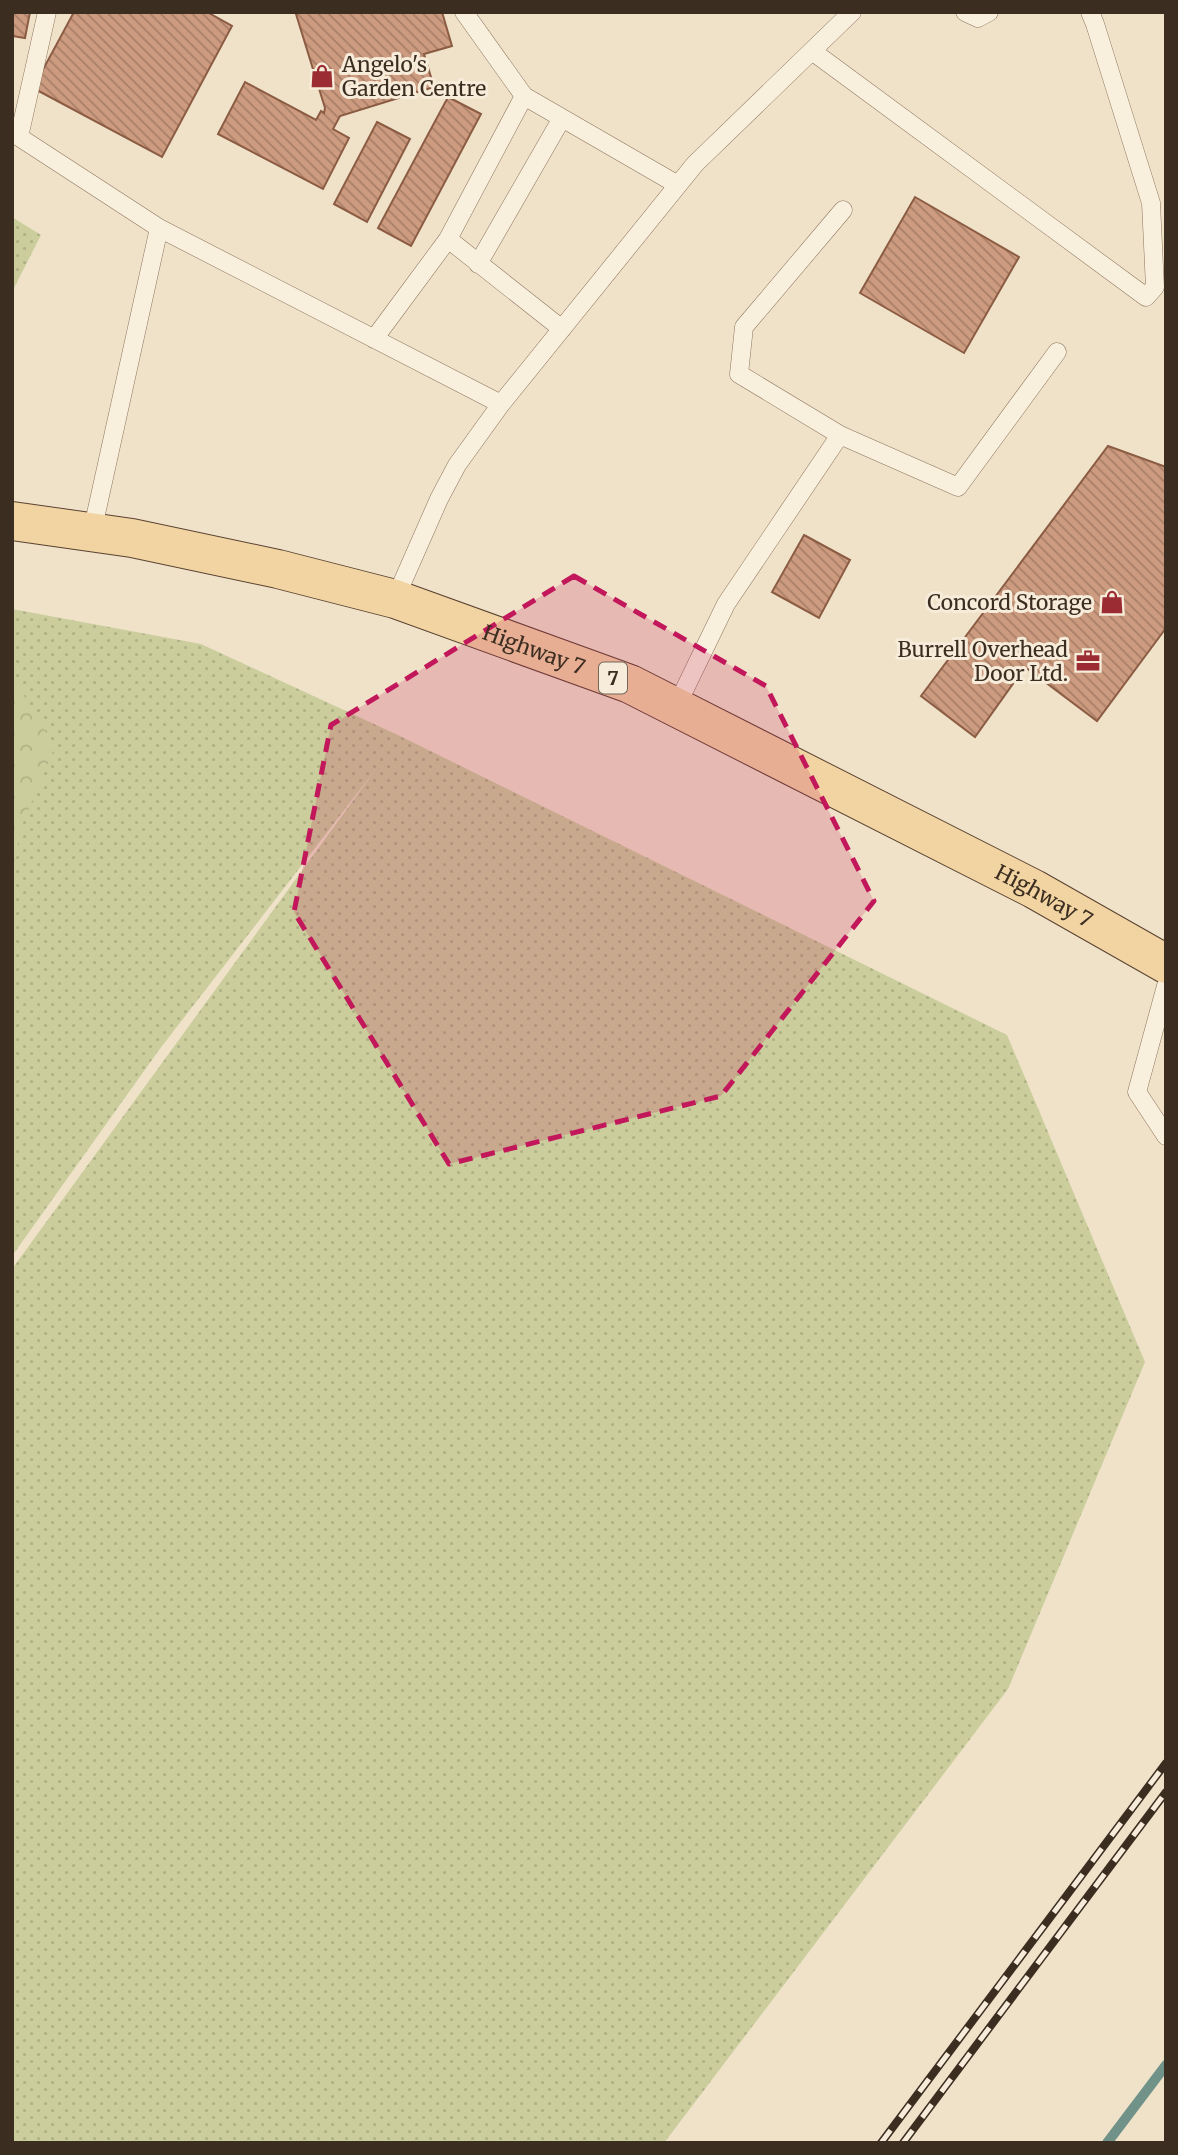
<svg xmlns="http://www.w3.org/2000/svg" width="1178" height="2155" viewBox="0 0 1178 2155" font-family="Merriweather,serif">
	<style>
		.grass { fill: url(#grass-dots) }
		.forest { fill: url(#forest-crowns) }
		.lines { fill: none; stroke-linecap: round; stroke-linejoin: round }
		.stream { stroke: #709288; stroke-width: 10 }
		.building { fill: url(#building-back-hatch); stroke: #8b5c43; stroke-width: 2 }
		.service-casing { stroke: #8c745d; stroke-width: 19 }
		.primary-casing { stroke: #5a4231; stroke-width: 40 }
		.service { stroke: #f9efdd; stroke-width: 18 }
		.primary { stroke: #f1d4a2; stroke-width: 38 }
		.rail-casing { stroke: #3c2d21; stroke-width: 8 }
		.rail { stroke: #f6ecd9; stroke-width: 5; stroke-dasharray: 16; stroke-linecap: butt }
		.marked { fill: #c2185b; fill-opacity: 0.2; stroke: #c2185b; stroke-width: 5; stroke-dasharray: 14 9; stroke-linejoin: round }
		.labels { text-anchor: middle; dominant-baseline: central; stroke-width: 6; stroke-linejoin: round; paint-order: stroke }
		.shield { fill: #f6ecd9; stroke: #746658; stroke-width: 2 }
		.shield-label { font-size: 19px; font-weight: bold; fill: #3c2d21 }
		.poi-label { font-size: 21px; fill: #3c2d21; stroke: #f6ecd9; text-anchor: end }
		.street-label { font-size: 21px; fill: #3c2d21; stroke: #f6ecd9 }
	</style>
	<defs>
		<pattern id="grass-dots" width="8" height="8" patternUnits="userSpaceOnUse" patternTransform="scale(1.75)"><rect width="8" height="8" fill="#cbce9c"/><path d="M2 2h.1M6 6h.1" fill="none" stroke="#afb186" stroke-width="1.8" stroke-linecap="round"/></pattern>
		<pattern id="forest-crowns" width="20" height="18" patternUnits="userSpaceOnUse" patternTransform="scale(1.75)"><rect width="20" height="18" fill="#cbce9c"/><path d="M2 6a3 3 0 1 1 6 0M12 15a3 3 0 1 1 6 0" fill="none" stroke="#afb186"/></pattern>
		<pattern id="building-back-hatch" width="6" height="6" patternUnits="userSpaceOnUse" patternTransform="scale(1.75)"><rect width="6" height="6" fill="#cd9b7f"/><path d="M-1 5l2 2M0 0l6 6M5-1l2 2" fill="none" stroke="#a87f68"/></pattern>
	</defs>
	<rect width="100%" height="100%" fill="#efe2c9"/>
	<path class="grass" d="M12 217 41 235 12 292Z
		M12 609 201 644 400 736 1007 1035 1145 1362 1008 1689 664 2143H12V1269L376 769 159 1050 12 1256Z"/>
	<path class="forest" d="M12 676 55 747 22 825 12 872Z"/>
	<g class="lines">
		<path class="stream" d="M1107 2143 1166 2065"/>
	</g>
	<path class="building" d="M12 12H30L25 38 12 36Z
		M74 12H207L232 26 162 157 33 88Z
		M300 12H442L452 46 424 54 434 87 340 116 333 129 349 138 323 189 218 134 245 82 316 120 321 111 324 113 325 108 296 14Z
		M448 97 481 114 411 246 378 228Z
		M377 122 410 139 367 222 334 204Z
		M915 197 1019 257 964 353 860 293Z
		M1108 446 1166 467V628L1097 721 1025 667 975 737 921 696Z
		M804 535 850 560 819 618 772 592Z"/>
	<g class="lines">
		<g class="service-casing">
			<path id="service" d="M47 12 19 137 159 228
				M464 12 524 96
				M965 12 978 18 989 12
				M812 51 1146 297 1155 287 1151 203 1095 24 1090 12
				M478 264 562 118
				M562 329 448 239 524 96 678 185
				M374 339 448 239
				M501 404 695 164 852 12
				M840 435 739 374 744 327 843 210
				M92 532 159 228 501 404 457 465 439 499 395 599
				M676 707 726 604 840 435 958 487 1057 352
				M1166 986 1137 1092 1166 1136"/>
		</g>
		<g class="primary-casing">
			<g id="primary">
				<path id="s1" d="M12 521 132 538 278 569 395 599 630 684 1034 889 1166 964"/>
			</g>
		</g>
		<use href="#service" class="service"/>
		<use href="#primary" class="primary"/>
		<g class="rail-casing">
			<path id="rail" d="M881 2143 1166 1763
				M903 2143 1166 1792"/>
		</g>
		<use href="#rail" class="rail"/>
	</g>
	<path class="marked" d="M574 576 766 686 874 901 721 1096 449 1164 294 912 331 725Z"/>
	<defs>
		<g id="shop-bare" transform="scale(1.89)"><path d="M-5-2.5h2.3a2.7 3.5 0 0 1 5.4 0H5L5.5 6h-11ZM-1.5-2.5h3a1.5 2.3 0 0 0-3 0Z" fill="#9b2c33" stroke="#f6ecd9" stroke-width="2.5" paint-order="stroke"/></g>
		<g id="office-bare" transform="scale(1.89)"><path d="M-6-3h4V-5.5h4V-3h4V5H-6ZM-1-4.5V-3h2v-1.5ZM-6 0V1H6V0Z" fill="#9b2c33" stroke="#f6ecd9" stroke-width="2.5" paint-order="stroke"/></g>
	</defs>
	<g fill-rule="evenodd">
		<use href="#shop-bare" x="322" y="76"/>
		<use href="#shop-bare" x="1112" y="602"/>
		<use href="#office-bare" x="1088" y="661"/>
	</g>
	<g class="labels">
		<rect class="shield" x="599" y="662.5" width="28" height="31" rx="5"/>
		<g class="shield-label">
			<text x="613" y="678">7</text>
		</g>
		<g class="poi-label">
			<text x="342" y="64" text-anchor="start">Angelo's<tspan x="342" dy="24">Garden Centre</tspan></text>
			<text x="1092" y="602">Concord Storage</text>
			<text x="1068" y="649">Burrell Overhead<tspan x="1068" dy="24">Door Ltd.</tspan></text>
		</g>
		<g class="street-label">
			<text stroke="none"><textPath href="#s1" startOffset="539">Highway 7</textPath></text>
			<text stroke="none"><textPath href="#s1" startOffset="1106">Highway 7</textPath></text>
		</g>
	</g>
	<rect width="1178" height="2155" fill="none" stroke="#3c2d21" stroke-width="28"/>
</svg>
